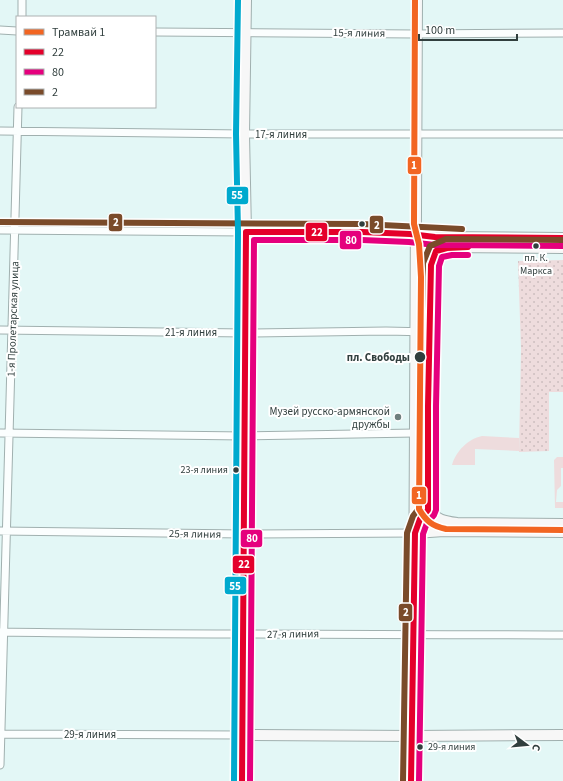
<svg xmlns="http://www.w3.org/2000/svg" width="563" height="781" viewBox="0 0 563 781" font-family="'Source Sans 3',sans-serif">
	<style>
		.green { fill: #eedcdd }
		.park { fill: url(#park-dots) }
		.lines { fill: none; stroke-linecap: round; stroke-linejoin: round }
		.street-casing { stroke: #a0b0af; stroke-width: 9 }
		.secondary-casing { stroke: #a0b0af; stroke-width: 12 }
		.street { stroke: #fbfefe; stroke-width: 7 }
		.secondary { stroke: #f7f7f7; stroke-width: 10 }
		.bus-1-casing { stroke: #fff; stroke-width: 9 }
		.bus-2-casing { stroke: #fff; stroke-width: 9 }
		.bus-3-casing { stroke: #fff; stroke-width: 9 }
		.bus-4-casing { stroke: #fff; stroke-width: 9 }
		.bus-1 { stroke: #e4002b; stroke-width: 6 }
		.bus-2 { stroke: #e5007d; stroke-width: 6 }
		.bus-3 { stroke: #7a4b2a; stroke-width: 6 }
		.bus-4 { stroke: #00a9ce; stroke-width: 6 }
		.tram-1-casing { stroke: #fff; stroke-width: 9 }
		.tram-1 { stroke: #f26522; stroke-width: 6 }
		.bus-dot { fill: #313f3e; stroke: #fff; stroke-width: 1.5 }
		.poi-dot { fill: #6f7f7e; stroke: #fff; stroke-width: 1.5 }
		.labels { text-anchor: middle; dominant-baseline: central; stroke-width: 4; stroke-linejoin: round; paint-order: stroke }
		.bus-label { font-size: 10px; fill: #313f3e; stroke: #fff }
		.street-label { font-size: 11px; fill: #313f3e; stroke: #fff }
		.stop-label { font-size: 11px; font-weight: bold; fill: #313f3e; stroke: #fff; text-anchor: end }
		.poi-label { font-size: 11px; fill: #313f3e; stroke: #fff; text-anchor: end }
		.line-badge { stroke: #fff; stroke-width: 1.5 }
		.badge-label { font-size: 11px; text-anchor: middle; font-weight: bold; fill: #fff }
	</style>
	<defs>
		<pattern id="park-dots" width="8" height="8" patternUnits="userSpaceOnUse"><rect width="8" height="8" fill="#eedcdd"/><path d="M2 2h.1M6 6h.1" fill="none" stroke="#cdbebf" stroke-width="1.8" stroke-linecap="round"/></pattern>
	</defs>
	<rect width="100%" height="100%" fill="#e3f7f6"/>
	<path class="green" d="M482 436 519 438V451L475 449V465H452C456 451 468 439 482 436Z
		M557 457H563V468H561V486L557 490 556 502H563V508H555L554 460Z"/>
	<path class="park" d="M563 260V392H549V451L519 452 521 349 518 261Z"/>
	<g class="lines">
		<g class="street-casing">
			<path id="street" d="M22 17V0
				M0 30 17 31
				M155 32 416 34 563 33
				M0 131 244 134H563
				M0 230 246 232
				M0 330 246 333 386 331 430 332
				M0 433 245 436 415 433
				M0 531 244 534 415 533
				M1 632C188 635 376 634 563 635
				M0 734 243 735
				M0 765 18 107"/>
		</g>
		<g class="secondary-casing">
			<path id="secondary" d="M246 232H362L410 234 435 237 563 238
				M416 235 431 265
				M428 510V406L431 265 436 251 448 247 563 248
				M428 510C438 520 443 521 457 523L563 524
				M415 533 444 531 563 532
				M243 735 412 736 563 735
				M242 781 246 232 244 134 246 0
				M411 781 414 634 417 0"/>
		</g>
		<use href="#street" class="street"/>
		<use href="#secondary" class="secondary"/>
		<g class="bus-1-casing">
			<path id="bus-1" d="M242 781 246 232H362L410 234 435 237 563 238
				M411 781 415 533 420 519 428 510V406L431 265 436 251 447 248 468 247"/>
		</g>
		<g class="bus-2-casing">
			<path id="bus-2" d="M250 781 254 240H362L409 242 435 245 563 246
				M419 781 423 534 427 523 434 515 436 510V406L439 266 442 257 452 255H468"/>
		</g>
		<g class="bus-3-casing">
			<path id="bus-3" d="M0 222 362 224 462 229
				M403 781 407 533 413 516 420 507V406L423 263 430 246 446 239 563 240"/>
		</g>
		<g class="bus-4-casing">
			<path id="bus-4" d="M234 781 238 232 236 134 238 0"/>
		</g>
		<use href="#bus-1" class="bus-1"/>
		<use href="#bus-2" class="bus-2"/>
		<use href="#bus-3" class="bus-3"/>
		<use href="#bus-4" class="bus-4"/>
		<g class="tram-1-casing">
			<path id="tram-1" d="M415 0 414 224 419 244 421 277 419 509C426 521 432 526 446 529L563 530"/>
		</g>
		<use href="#tram-1" class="tram-1"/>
	</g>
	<g class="bus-dot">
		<circle cx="362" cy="224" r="3.5"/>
		<circle cx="536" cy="246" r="3.5"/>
		<circle cx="420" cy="357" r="6"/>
		<circle cx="236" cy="470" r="3.5"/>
		<circle cx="420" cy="747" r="3.5"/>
	</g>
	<circle class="poi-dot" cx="398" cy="417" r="4"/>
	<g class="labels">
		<g class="bus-label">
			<text x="536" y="258">пл. К.<tspan x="536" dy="13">Маркса</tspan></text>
			<text x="228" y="470" text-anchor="end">23-я линия</text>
			<text x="428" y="747" text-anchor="start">29-я линия</text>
		</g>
		<g class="street-label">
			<text transform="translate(359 33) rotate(1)">15-я линия</text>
			<text x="281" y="134">17-я линия</text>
			<text transform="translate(13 319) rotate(-88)">1-я Пролетарская улица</text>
			<text x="191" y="332">21-я линия</text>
			<text transform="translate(195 534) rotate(1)">25-я линия</text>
			<text transform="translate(293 634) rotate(-1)">27-я линия</text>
			<text x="90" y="734">29-я линия</text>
		</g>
		<g class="stop-label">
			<text x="410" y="357">пл. Свободы</text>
		</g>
		<g class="poi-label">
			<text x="390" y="411">Музей русско-армянской<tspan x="390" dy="13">дружбы</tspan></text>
		</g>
	</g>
	<g class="line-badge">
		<rect x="407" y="156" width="15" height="19" rx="4" fill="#f26522"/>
		<rect x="226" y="186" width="23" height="19" rx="4" fill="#00a9ce"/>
		<rect x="108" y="213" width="15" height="19" rx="4" fill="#7a4b2a"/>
		<rect x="369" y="215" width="15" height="19" rx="4" fill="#7a4b2a"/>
		<rect x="305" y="222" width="23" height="20" rx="4" fill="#e4002b"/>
		<rect x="339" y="230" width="23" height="20" rx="4" fill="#e5007d"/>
		<rect x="411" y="486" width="16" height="19" rx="4" fill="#f26522"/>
		<rect x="240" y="529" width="23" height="19" rx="4" fill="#e5007d"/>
		<rect x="232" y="555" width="23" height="19" rx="4" fill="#e4002b"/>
		<rect x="224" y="576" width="23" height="19" rx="4" fill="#00a9ce"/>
		<rect x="398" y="603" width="15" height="19" rx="4" fill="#7a4b2a"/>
	</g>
	<g class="badge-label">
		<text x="414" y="169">1</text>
		<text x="237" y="199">55</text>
		<text x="116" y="226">2</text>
		<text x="377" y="229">2</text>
		<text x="317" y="236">22</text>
		<text x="351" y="244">80</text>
		<text x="419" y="499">1</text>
		<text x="252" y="542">80</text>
		<text x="244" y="568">22</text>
		<text x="235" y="590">55</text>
		<text x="406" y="616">2</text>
	</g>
	<rect x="16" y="16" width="140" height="92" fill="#ffffff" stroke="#adb2b2"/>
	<rect x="24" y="29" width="20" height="6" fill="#f26522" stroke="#adb2b2"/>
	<text x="52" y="36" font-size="12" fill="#313f3e">Трамвай 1</text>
	<rect x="24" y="49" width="20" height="6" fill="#e4002b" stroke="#adb2b2"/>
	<text x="52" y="56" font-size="12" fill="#313f3e">22</text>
	<rect x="24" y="69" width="20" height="6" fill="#e5007d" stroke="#adb2b2"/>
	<text x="52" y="76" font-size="12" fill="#313f3e">80</text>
	<rect x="24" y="89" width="20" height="6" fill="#7a4b2a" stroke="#adb2b2"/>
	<text x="52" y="96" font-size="12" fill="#313f3e">2</text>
	<g transform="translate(527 745) rotate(106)" stroke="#ffffff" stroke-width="3" paint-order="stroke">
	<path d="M0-3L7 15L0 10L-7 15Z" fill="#313f3e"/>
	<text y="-6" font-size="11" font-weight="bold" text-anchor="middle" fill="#313f3e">С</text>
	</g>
	<path d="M419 34v6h98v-6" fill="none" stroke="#313f3e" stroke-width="2"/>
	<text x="425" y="34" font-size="12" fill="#313f3e" stroke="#ffffff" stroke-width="3" paint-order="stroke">100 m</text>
</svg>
